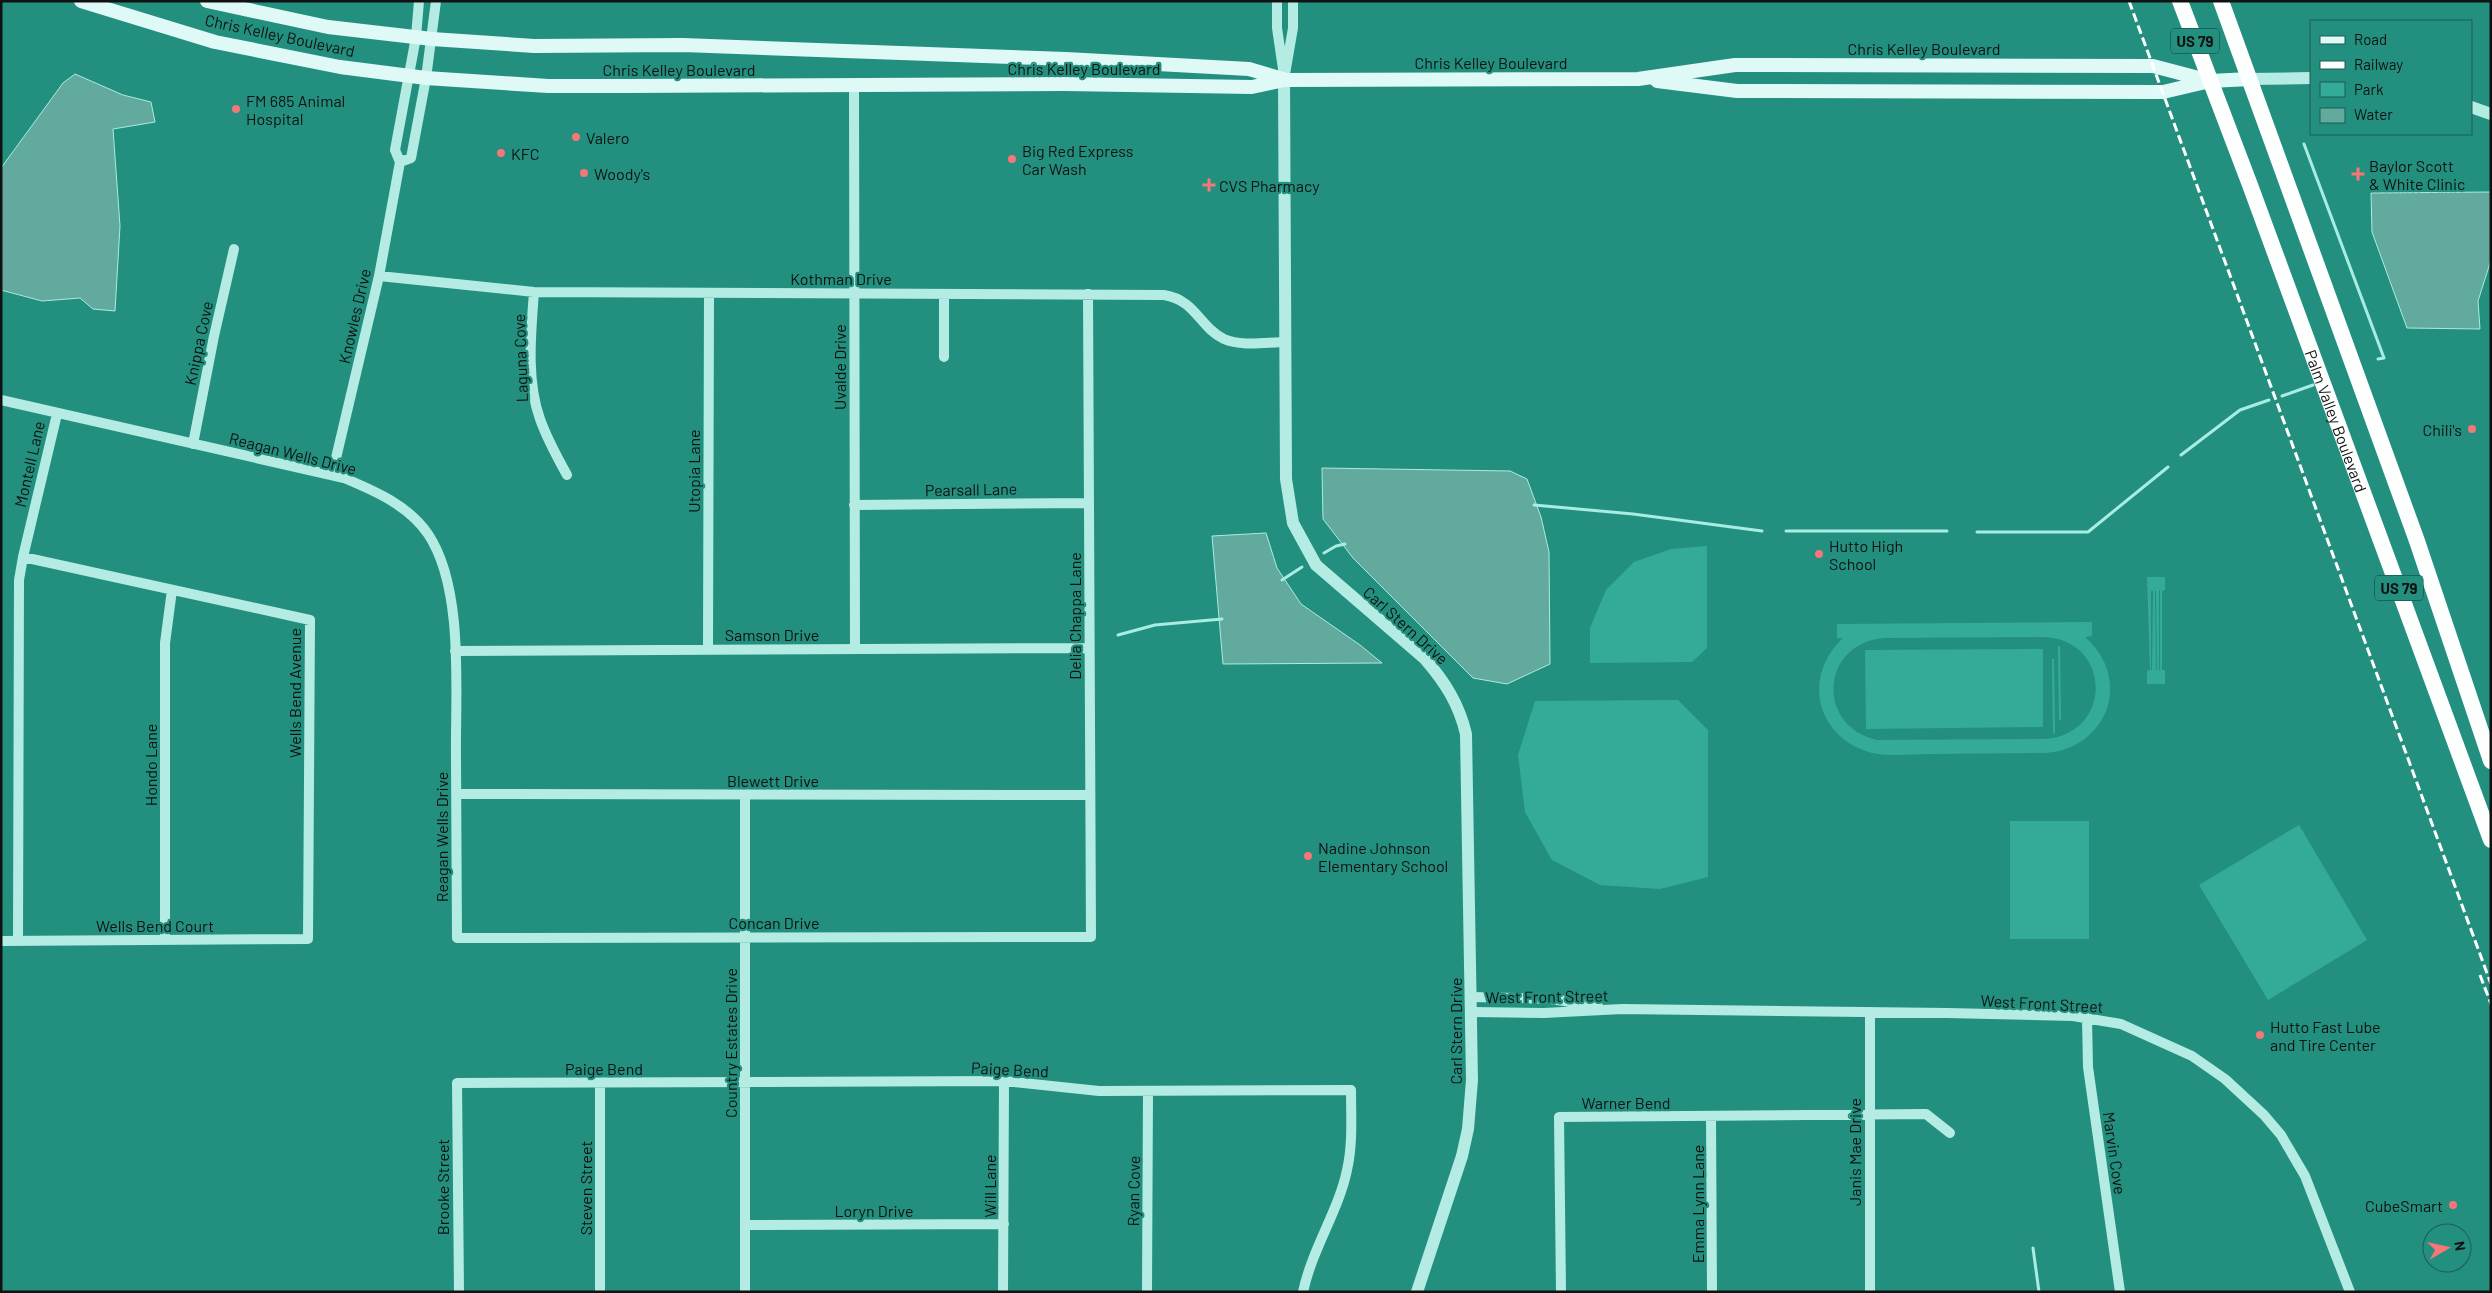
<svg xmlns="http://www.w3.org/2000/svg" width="2492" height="1293" viewBox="0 0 2492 1293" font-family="Barlow,sans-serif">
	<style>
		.green { fill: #34ab98; fill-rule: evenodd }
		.water { fill: #62a99e; stroke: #a8ede1 }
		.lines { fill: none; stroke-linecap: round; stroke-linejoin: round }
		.stream { stroke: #a8ede1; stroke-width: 3 }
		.minor { stroke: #b4ece3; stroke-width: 10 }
		.tertiary { stroke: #b4ece3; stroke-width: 12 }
		.secondary { stroke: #dff9f6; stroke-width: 14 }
		.trunk { stroke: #fcfffe; stroke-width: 16 }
		.rail { stroke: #fff; stroke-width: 3; stroke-dasharray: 9 4; stroke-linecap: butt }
		.poi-dot { fill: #f77677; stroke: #23907f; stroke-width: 2 }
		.labels { text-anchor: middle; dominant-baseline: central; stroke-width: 4.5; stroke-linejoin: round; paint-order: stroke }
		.shield { fill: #23907f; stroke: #163732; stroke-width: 1 }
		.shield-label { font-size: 15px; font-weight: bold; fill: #111 }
		.street-label { font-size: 16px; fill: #111; stroke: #23907f }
		.poi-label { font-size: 16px; fill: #111; stroke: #23907f; text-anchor: start }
	</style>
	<rect width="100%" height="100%" fill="#23907f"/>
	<path class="green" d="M1707 546V648L1692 662 1590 663V628L1606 590 1634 562 1671 549Z
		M2147 577H2165V590L2162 591V670H2165V684H2147V671L2150 670ZM2156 590 2157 670H2156L2155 591ZM2159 590 2160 591V670H2159ZM2151 591H2153L2152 670H2151Z
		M2092 622V636L2085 637C2133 679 2108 748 2046 753 2006 753 1967 754 1927 754 1906 754 1882 758 1863 750 1841 742 1824 723 1820 700 1816 676 1826 654 1843 638H1837V624ZM2045 637C2112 641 2113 733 2046 739L1877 740C1815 726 1821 643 1884 638Z
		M2058 646H2060L2061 720H2059Z
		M2043 649V727L1866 729 1865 650Z
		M2052 659H2054L2055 733H2053Z
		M1678 700 1708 730V877L1660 889 1600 885 1552 860 1525 812 1518 755 1535 701Z
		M2010 821H2089V939H2010Z
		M2299 825 2367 940 2268 1000 2199 885Z"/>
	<path class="water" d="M75 74 123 95 151 102 155 122 113 129 120 226 115 311 93 309 80 298 42 301 1 290V168L63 83Z
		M2491 192V260L2478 301 2480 329 2407 328 2372 232 2371 193Z
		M1322 468 1510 471 1527 479 1541 517 1549 552 1550 664 1507 684 1473 678 1353 558 1323 519Z
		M1266 533 1277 568 1301 604 1360 645 1382 663 1223 664 1212 536Z"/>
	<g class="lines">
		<path class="stream" d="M2304 144 2384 358 2378 359
			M2282 396 2313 385
			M2181 455 2240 410 2269 400
			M1534 505 1633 514 1762 531
			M1786 531H1947
			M1977 532H2088L2168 467
			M1324 553 1336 546 1345 544
			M1282 580 1302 567
			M1118 635 1155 625 1222 619
			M2033 1248 2039 1292"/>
		<path class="minor" d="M1277 1V28L1283 69
			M1284 80 1293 28V1
			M854 86 855 649
			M400 162 411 158 426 78 436 1
			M379 276 534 292 1164 295C1196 300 1199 327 1224 339 1242 347 1267 342 1286 342
			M534 292C531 333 526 380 540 419 547 439 557 457 567 475
			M944 357V294
			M1 400 344 478C375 491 408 505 428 534 465 589 455 695 456 760 456 819 457 878 457 938L1091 937 1088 294
			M193 444 214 336 234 249
			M332 475 379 276 400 162 395 150 416 37 419 1
			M854 505 1089 503
			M708 650 709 293
			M455 651 1089 648
			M456 794 1090 795
			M165 940V643L172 590
			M1 941 308 939 310 620 23 557
			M18 941 19 580 23 557 57 414
			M1472 997 1551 999 1598 1006
			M1472 1012 1544 1013 1622 1009 1947 1013 2073 1016 2121 1024 2192 1056 2225 1079 2264 1115 2281 1135 2305 1176 2350 1292
			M2087 1018 2088 1067 2120 1292
			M600 1083V1292
			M1711 1116 1712 1292
			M745 1225 1004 1224
			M459 1292 457 1083 1004 1081 1099 1091 1351 1090C1351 1117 1353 1144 1347 1170 1339 1210 1312 1249 1303 1292
			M745 1292V795
			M1003 1292 1004 1081
			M1147 1292 1148 1091
			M1561 1292 1559 1117 1926 1114 1950 1133
			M1870 1292V1012"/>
		<path class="tertiary" d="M2250 79 2311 78
			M1284 80 1286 479 1293 523 1316 565 1425 659C1445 682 1459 704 1466 734L1472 1080 1468 1129 1462 1156 1417 1292
			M2471 107 2491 114"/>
		<path class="secondary" d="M81 1 215 42 340 67 426 78 548 86H627L1065 84 1252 87 1284 80 1638 79 1735 65 2153 66 2210 81
			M207 1 328 27 432 39 534 46 683 45 1066 59 1249 69 1283 79
			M1657 81 1737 91 2163 92 2210 81 2250 79"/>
		<g class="trunk">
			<path id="s1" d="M2180 1 2250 185 2491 840"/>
			<path d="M2221 1 2417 541 2491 761"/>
		</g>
		<path class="rail" d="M2129 1 2491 984
			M2480 975 2491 1004"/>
	</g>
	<g class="poi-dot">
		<circle cx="236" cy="109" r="5"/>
		<circle cx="576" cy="137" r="5"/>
		<circle cx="501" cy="153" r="5"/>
		<circle cx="1012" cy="159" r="5"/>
		<circle cx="584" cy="173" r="5"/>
		<path d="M2355.5 166.5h5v5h5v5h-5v5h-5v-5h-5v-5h5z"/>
		<path d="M1206.5 177.5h5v5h5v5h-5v5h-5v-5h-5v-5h5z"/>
		<circle cx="2472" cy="429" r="5"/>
		<circle cx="1819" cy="554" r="5"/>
		<circle cx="1308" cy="856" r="5"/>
		<circle cx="2260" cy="1035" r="5"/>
		<circle cx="2453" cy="1205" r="5"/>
	</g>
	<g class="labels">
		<g class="shield">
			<rect x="2171" y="28.5" width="48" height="25" rx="4"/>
			<rect x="2375" y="575.5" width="48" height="25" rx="4"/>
		</g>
		<g class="shield-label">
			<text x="2195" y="41">US 79</text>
			<text x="2399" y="588">US 79</text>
		</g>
		<g class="street-label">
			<text transform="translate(280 35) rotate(12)">Chris Kelley Boulevard</text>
			<text x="1924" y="48">Chris Kelley Boulevard</text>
			<text x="1491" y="62">Chris Kelley Boulevard</text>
			<text x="1084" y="68">Chris Kelley Boulevard</text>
			<text x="679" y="69">Chris Kelley Boulevard</text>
			<text x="841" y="278">Kothman Drive</text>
			<text transform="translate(354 316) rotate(-77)">Knowles Drive</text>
			<text transform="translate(198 343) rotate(-78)">Knippa Cove</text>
			<text transform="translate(520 358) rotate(-92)">Laguna Cove</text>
			<text transform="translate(839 367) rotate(-90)">Uvalde Drive</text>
			<text stroke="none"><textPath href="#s1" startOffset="448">Palm Valley Boulevard</textPath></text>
			<text transform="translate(293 453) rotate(14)">Reagan Wells Drive</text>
			<text transform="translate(29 464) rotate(-77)">Montell Lane</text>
			<text transform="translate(693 471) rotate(-90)">Utopia Lane</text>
			<text transform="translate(971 489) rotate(-1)">Pearsall Lane</text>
			<text transform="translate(1074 616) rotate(-90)">Delia Chappa Lane</text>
			<text transform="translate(1406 625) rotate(42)">Carl Stern Drive</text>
			<text x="772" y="634">Samson Drive</text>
			<text transform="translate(294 693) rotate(-90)">Wells Bend Avenue</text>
			<text transform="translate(150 765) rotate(-90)">Hondo Lane</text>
			<text x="773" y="780">Blewett Drive</text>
			<text transform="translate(441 837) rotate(-90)">Reagan Wells Drive</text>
			<text x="774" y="922">Concan Drive</text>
			<text x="155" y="925">Wells Bend Court</text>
			<text transform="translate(1547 996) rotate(-1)">West Front Street</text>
			<text transform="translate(2042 1003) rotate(3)">West Front Street</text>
			<text transform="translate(1455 1031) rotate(-90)">Carl Stern Drive</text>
			<text transform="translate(730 1043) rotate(-90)">Country Estates Drive</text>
			<text x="604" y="1068">Paige Bend</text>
			<text transform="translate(1010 1069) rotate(3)">Paige Bend</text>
			<text x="1626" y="1102">Warner Bend</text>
			<text transform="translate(1854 1152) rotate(-90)">Janis Mae Drive</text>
			<text transform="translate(2115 1153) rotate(82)">Marvin Cove</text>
			<text transform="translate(989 1186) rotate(-90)">Will Lane</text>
			<text transform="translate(442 1187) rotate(-90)">Brooke Street</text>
			<text transform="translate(585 1188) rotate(-90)">Steven Street</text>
			<text transform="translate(1133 1191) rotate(-89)">Ryan Cove</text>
			<text transform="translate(1697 1204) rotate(-90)">Emma Lynn Lane</text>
			<text x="874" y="1210">Loryn Drive</text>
		</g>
		<g class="poi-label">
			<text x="246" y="100">FM 685 Animal<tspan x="246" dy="18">Hospital</tspan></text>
			<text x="586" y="137">Valero</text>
			<text x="1022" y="150">Big Red Express<tspan x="1022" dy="18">Car Wash</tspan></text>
			<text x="511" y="153">KFC</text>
			<text x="2369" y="165">Baylor Scott<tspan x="2369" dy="18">&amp; White Clinic</tspan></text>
			<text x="594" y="173">Woody's</text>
			<text x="1219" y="185">CVS Pharmacy</text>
			<text x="2462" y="429" text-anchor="end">Chili's</text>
			<text x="1829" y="545">Hutto High<tspan x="1829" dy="18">School</tspan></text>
			<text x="1318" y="847">Nadine Johnson<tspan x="1318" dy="18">Elementary School</tspan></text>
			<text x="2270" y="1026">Hutto Fast Lube<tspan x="2270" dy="18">and Tire Center</tspan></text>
			<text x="2443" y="1205" text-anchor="end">CubeSmart</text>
		</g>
	</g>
	<rect width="2492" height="1293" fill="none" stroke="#111111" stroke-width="5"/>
	<rect x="2310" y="20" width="162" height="115" fill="#23907f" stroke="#1c5d53"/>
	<rect x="2320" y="36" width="25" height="8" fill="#dff9f6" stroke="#1c5d53"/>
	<text x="2354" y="45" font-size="15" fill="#111111">Road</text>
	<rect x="2320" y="61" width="25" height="8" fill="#ffffff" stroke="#1c5d53"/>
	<text x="2354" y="70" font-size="15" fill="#111111">Railway</text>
	<rect x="2320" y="82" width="25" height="15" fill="#34ab98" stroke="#1c5d53"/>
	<text x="2354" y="95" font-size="15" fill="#111111">Park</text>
	<rect x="2320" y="108" width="25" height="15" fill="#62a99e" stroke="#1c5d53"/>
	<text x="2354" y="120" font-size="15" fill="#111111">Water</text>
	<g transform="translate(2447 1248) rotate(81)"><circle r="24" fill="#23907f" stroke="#1c5d53"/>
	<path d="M0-4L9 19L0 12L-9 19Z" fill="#f77677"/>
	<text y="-8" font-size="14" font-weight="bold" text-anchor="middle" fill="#111111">N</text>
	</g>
</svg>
